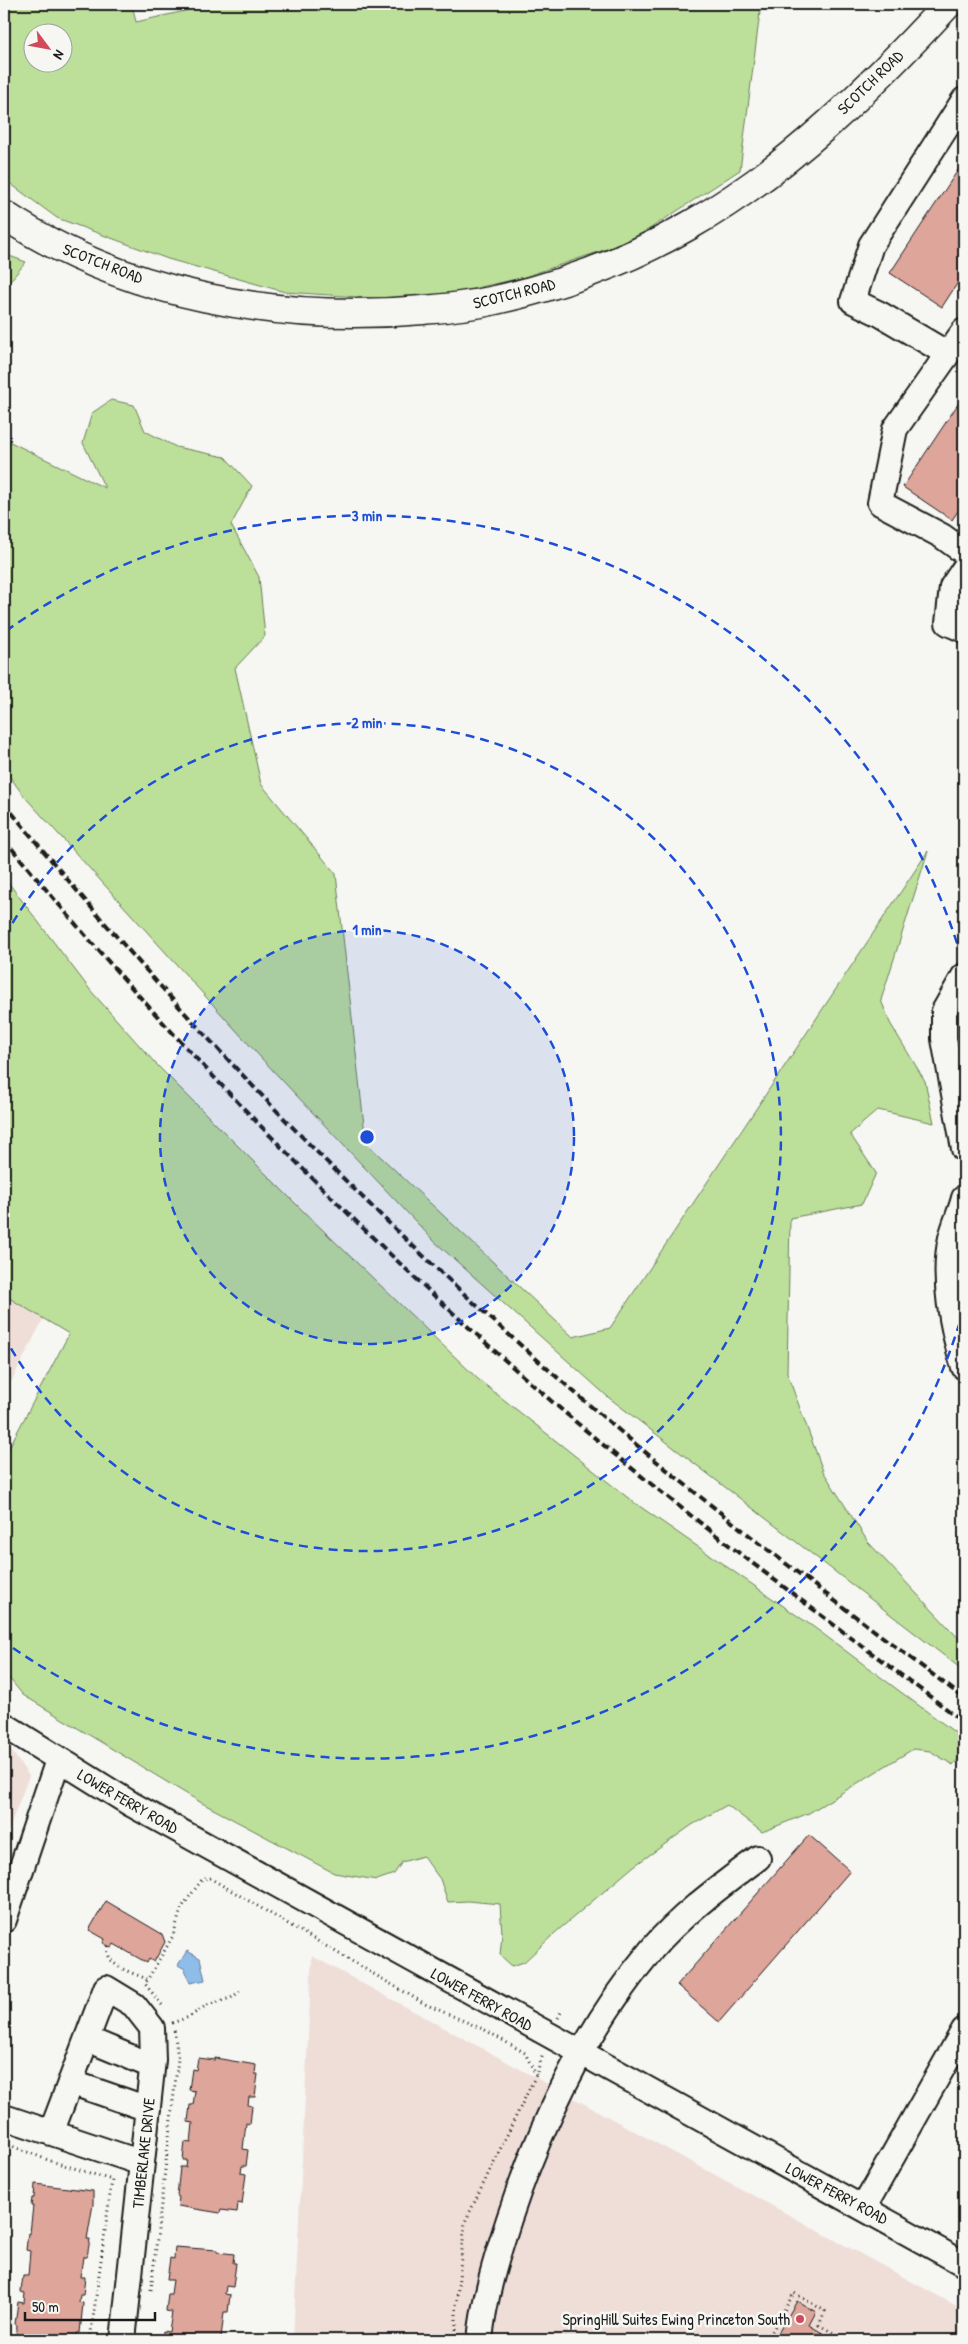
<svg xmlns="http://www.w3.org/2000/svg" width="968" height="2344" viewBox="0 0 968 2344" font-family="'Patrick Hand',sans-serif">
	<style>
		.built { fill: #efded8 }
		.green { fill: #bce09a; stroke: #6c7e5b; fill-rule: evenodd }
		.water { fill: #8fbde9; stroke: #617d97 }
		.building { fill: #dea59a; stroke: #1c1c1c }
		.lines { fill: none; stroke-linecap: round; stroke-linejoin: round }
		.minor-casing { stroke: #1c1c1c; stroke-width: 28 }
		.major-casing { stroke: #1c1c1c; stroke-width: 31 }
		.path { stroke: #1c1c1c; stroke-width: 3; stroke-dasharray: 1 4; stroke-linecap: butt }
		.minor { stroke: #f6f6f2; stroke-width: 24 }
		.major { stroke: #f6f6f2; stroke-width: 28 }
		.rail { stroke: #1c1c1c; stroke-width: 4; stroke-dasharray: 8 4; stroke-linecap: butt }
		.ring { fill: none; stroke: #1d4ed8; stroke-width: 2.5; stroke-dasharray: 9 6 }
		.poi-dot { fill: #d1495b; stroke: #f6f6f2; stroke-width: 2 }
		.labels { text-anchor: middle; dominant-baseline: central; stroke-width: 5; stroke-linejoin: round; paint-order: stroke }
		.street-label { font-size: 16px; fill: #1c1c1c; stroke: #f6f6f2 }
		.poi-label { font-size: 16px; fill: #1c1c1c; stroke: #f6f6f2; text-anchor: end }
		.centre { fill: #1d4ed8; stroke: #f6f6f2; stroke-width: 2.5 }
		.ring-label { font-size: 15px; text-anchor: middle; font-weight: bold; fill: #1d4ed8; stroke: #f6f6f2; stroke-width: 5; stroke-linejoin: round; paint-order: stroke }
	</style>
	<rect width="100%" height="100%" fill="#f6f6f2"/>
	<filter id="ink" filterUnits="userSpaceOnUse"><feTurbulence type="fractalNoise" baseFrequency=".02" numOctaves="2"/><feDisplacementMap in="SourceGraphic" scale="10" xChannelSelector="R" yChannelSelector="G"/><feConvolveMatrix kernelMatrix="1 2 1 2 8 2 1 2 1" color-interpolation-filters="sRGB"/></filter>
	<g filter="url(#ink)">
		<path class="built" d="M4 1284 52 1302 4 1396Z
			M4 1740 29 1776 4 1842Z
			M312 1956 964 2310V2340H293Z"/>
		<path class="green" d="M4 4H132L136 22 216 4H761L740 170 631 241 521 278 418 301 285 292 168 259 57 218 4 179ZM32 32H62V62H32Z
			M4 254 26 262 4 288Z
			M111 400 134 405 145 431 176 447 225 457 252 486 231 525 259 577 265 636 235 668 261 784 336 874 366 1143 573 1337 610 1328 928 851 881 1000 890 1023 925 1081 934 1123 878 1110 850 1134 876 1173 862 1204 790 1218 787 1373 823 1471 868 1542 964 1644V1671L608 1397 434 1241 263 1060 24 796 4 769V439L105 488 83 443 92 413Z
			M4 877 91 991 155 1063 302 1210 479 1380 632 1501 815 1628 961 1737 963 1753 953 1765 930 1751 913 1749 809 1813 762 1832 727 1805 692 1825 634 1866 556 1932 524 1962 512 1966 500 1955 502 1934 500 1904 468 1901 448 1902 440 1879 423 1856 402 1862 394 1874 377 1880 334 1873 200 1802 23 1695 4 1672V1457L69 1334 4 1295Z"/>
		<path class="water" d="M187 1951 200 1958 205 1980 190 1983 185 1969 178 1965Z"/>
		<path class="building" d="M964 161V273L942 307 890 273Z
			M964 395V502L952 520 903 487Z
			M809 1835 850 1871 719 2022 677 1985Z
			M106 1901 162 1934 165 1942 154 1962 149 1959 147 1963 114 1944 112 1948 103 1943 105 1939 89 1930Z
			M198 2058 215 2060V2058L256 2065 255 2074H258L255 2097H249L248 2105 252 2106 250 2124 246 2123 243 2149 248 2150 246 2166H242L241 2173 246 2174 242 2204 238 2203 237 2212 221 2210 220 2213 178 2206 179 2197 177 2196 180 2167H186L187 2160H183L185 2142 191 2143 193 2123 188 2122 190 2105H193L195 2091 189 2090 192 2069 196 2070Z
			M35 2184 93 2191V2204L87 2239H90L87 2257H83L80 2277H85L83 2295H80L79 2302 83 2303 80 2333H77L76 2340H45L16 2335 17 2325 15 2324 18 2302 24 2303 25 2293 21 2292 23 2276H28L30 2251 26 2250 28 2233H30L33 2206H31L32 2198H34Z
			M175 2247 217 2250V2252L234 2254 233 2263H236L233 2287 226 2286 225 2294 230 2295 228 2312H224L221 2338H226V2340H162L163 2331 169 2332 172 2312 166 2311 168 2294H171L173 2280H167L170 2258 174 2259Z
			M797 2301 816 2312 809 2325 834 2340H774Z"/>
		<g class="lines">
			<g class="minor-casing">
				<path id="minor" d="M964 331 895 429 880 503 942 536 964 552
					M948 354 880 314 853 301 871 245 964 100
					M964 569 952 587 948 623 964 630
					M964 976 944 1011V1039L964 1149
					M964 1198C961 1211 954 1225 951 1238 942 1277 952 1329 964 1367
					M4 1725 131 1804 964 2264
					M4 1920 58 1760
					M87 2039 152 2066
					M70 2082 148 2109
					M4 2117 142 2163
					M51 2133 106 1988 134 2005 152 2028 153 2060 123 2340
					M864 2207 964 2030
					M480 2340C484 2298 496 2259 509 2219 541 2123 587 2027 652 1949 682 1914 721 1886 758 1858"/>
			</g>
			<g class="major-casing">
				<path id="major" d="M4 215C125 295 279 323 423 310 445 308 469 306 491 301 560 286 628 261 690 225 788 170 872 86 948 4"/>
			</g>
			<path class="path" d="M108 1946C104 1966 131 1972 147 1979
				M162 2005 145 1984 173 1936 181 1909 187 1900 201 1881 208 1877 425 2004 485 2030 525 2053 536 2075
				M558 2018 561 2012
				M172 2023 189 2017 207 2005 231 1998 243 1989
				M4 2143 48 2160 112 2180 90 2340
				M151 2290 178 2059 174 2028
				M456 2340V2306L465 2222 536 2075 543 2054
				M767 2340 794 2293 825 2311 819 2325 846 2340"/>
			<use href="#minor" class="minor"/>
			<use href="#major" class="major"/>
			<path class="rail" d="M4 803C182 1022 379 1226 594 1409 713 1511 839 1604 964 1698
				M4 839C170 1041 352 1227 549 1399 682 1514 824 1617 964 1722"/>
		</g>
	</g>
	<circle cx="367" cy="1137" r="207" fill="#1d4ed8" fill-opacity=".12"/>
	<g class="ring">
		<circle cx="367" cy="1137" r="207"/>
		<path d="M5 936A414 414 0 1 1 5 1338"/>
		<path d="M964 1308A621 621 0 0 1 6 1643M6 631A621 621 0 0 1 964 966"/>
	</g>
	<circle class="poi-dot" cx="800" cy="2319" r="5"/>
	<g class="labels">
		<g class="street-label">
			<text transform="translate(870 82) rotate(-44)">SCOTCH ROAD</text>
			<text transform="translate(103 263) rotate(21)">SCOTCH ROAD</text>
			<text transform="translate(514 293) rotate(-14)">SCOTCH ROAD</text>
			<text transform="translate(128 1801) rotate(30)">LOWER FERRY ROAD</text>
			<text transform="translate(482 1999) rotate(29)">LOWER FERRY ROAD</text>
			<text transform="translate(143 2153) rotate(-84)">TIMBERLAKE DRIVE</text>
			<text transform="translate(837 2193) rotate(28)">LOWER FERRY ROAD</text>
		</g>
		<g class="poi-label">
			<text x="790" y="2319">SpringHill Suites Ewing Princeton South</text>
		</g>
	</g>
	<circle cx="367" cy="1137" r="8" class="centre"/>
	<g class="ring-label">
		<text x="367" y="521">3 min</text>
		<text x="367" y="728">2 min</text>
		<text x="367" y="935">1 min</text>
	</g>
	<rect width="968" height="2344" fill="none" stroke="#f6f6f2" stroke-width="20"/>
	<rect x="10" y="10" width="948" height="2324" fill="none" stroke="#1c1c1c" stroke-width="2" filter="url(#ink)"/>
	<g transform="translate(48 48) rotate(122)"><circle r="24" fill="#f6f6f2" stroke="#9f9f9c"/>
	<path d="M0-4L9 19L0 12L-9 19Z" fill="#d1495b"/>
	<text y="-8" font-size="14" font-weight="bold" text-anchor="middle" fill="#1c1c1c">N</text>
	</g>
	<path d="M25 2312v8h130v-8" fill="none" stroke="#1c1c1c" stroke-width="2.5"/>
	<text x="32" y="2312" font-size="15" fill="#1c1c1c" stroke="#f6f6f2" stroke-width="4" paint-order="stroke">50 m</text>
</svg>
